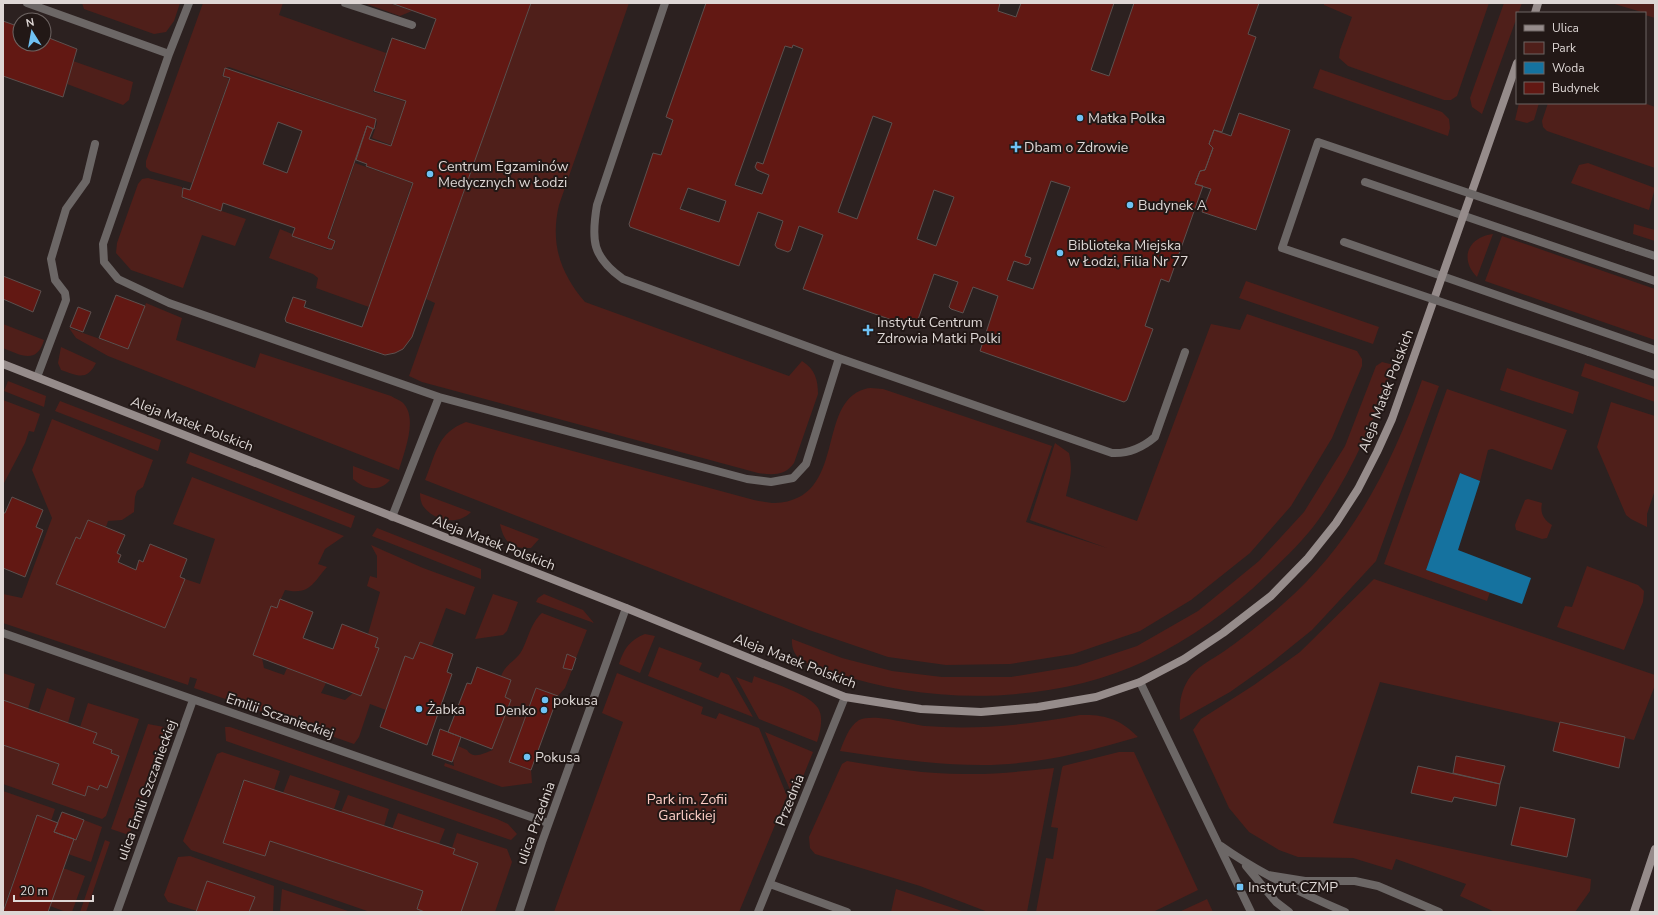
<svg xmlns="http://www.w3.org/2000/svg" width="1658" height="915" viewBox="0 0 1658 915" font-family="'Nunito Sans',sans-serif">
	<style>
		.green { fill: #4f1f1a }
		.water { fill: #15729f }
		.building { fill: #621813; stroke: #5c504e; fill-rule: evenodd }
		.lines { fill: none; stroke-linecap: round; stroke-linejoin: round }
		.lane { stroke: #6c6766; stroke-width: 8 }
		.street { stroke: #6c6766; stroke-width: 8 }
		.secondary { stroke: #968c8b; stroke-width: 8 }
		.lane-bridge { stroke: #6c6766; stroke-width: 8 }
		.poi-dot { fill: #6fc2f4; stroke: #221816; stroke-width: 1.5 }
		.labels { text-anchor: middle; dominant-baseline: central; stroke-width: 4; stroke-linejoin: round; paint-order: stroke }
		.poi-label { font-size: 14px; fill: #ded7d5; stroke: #221816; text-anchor: start }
		.street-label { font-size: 14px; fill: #ded7d5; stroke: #221816 }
		.park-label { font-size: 14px; fill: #facbc3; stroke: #221816 }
	</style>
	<rect width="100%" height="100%" fill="#2c2120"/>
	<path class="green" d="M82 3H180L174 21 166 32 154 34 84 9Z
		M203 3H283L279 15 386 53 373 92 406 102 391 145 372 138 377 123 376 119 229 67 225 68 222 76 229 79 192 183 150 171 146 167V161Z
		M364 3H389L412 11 400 16Z
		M531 3H629L559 205C550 243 560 273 585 302L789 376 802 361C815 369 818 380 818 394L794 463C785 476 772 475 758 473L422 382 409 376 435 303 426 299Z
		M1324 3H1489L1457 96 1451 100H1444L1348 66 1339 58 1340 50 1352 17 1324 5Z
		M1504 3H1522L1482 114 1472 107 1470 98Z
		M1611 3H1655V18L1645 15V13Z
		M73 61 133 82 129 100 123 105 67 84Z
		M1320 69 1442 112 1449 119 1450 128 1448 136 1313 88Z
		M1519 103H1539L1534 120 1527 123 1515 120Z
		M1548 103H1644L1655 107V168L1547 131 1543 127 1542 121Z
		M355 163 412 183 369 307 316 288 318 278 313 274 269 258 280 229 292 234 291 236 328 250 333 249 336 241 329 238Z
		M1588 163 1655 188 1649 210 1571 183 1579 165Z
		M148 178 182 187V198L246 219 235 246 202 235 183 288 131 270 116 253 117 243 138 184 142 179Z
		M1634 224 1655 230V241L1633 234Z
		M1493 234 1477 277C1459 259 1468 237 1493 234Z
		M1502 236 1655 289V340L1485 281Z
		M1246 281 1379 327 1373 344 1239 298Z
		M146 303 182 318 176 340 255 368 260 353 391 396C394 398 399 400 402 402 419 417 404 452 399 470L108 356 76 338 69 328 128 349Z
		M1247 314 1357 351 1362 359V366L1332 438 1291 506 1250 553 1191 600 1140 631 1073 654 1010 664 946 665 888 657 809 630 425 480C436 454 437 433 466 422L754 500C760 501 768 503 775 503 848 500 815 403 865 389 870 387 877 389 883 389L1052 446 1026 522 1107 548 1030 520 1055 443 1069 453C1073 471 1070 479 1066 496L1137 521 1211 324 1240 330Z
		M3 324 44 340C37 365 20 355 3 348Z
		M61 347 96 363C87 381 78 376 61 370L58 363Z
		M1382 362 1394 365C1374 419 1353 471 1319 519 1304 540 1285 558 1266 576 1231 610 1190 639 1145 661 1054 704 930 706 836 673 817 667 790 664 792 639L842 658 892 671 942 677H1011L1077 666 1137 646 1198 611 1259 561 1304 512 1345 446 1376 366Z
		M1585 363 1655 387V402L1581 376Z
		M1507 368 1579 392 1573 414 1500 390Z
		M1422 380 1439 386 1376 561 1312 630 1271 663 1230 692 1180 720C1179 706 1180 693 1188 680 1196 667 1211 660 1223 652 1244 637 1264 621 1283 604 1352 544 1392 465 1422 380Z
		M8 381 46 396 44 407 4 391Z
		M1447 389 1567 430 1552 470 1492 449 1488 450 1480 481 1460 473 1426 570 1490 592 1487 601 1384 564Z
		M3 400 40 414 34 432 29 431 25 443 3 485Z
		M60 401 161 440 158 451 55 411Z
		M1611 402 1655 416V490L1647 514V527L1631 519 1626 515 1597 447Z
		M52 419 153 460 143 487 137 491 135 497 134 512 122 520 108 521 106 527 88 520 80 539 76 537 57 584 165 628 185 579 200 584 215 539 173 524 192 477 344 536 325 549 318 564 327 567C312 584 310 595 285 590L277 608 271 606 253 655 262 658 264 668 284 675 287 668 326 683 321 693 345 700 353 693 379 648 375 647 378 638 368 634 380 592 367 586 370 576 377 578V556L371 545 423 568 475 587 465 615 446 608 432 646 420 642 413 659 386 710 370 704 359 737 354 744 194 688 197 679 190 677 188 685 3 623V594L22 598 52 518 32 470Z
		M190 452 355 516 351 528 186 463Z
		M353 466 390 480C379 493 364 489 353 479Z
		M420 493 471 512C458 526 434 521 423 506 421 503 420 497 420 493Z
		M1528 499 1542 503C1540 513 1543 519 1552 525L1547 538 1542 539 1516 530 1515 525 1525 500Z
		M500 524 539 539 531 548C512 549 504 543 500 524Z
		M377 528 481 569V579L372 536Z
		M1587 566 1638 585 1644 591 1643 602 1624 650 1557 627 1565 606 1572 607Z
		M1374 579 1655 675V685L1634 740 1380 682 1333 823 1591 879 1590 891 1575 912H1495L1460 896 1466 884 1396 859 1392 870 1353 858 1298 857 1279 850 1249 832 1229 808 1193 730 1201 719 1254 685 1300 652Z
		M493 594 518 602 507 631 503 635 475 639Z
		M544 594 583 610 594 623 536 602 538 598Z
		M542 613 587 630 576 658 567 654 563 668 572 670 565 688 558 696 536 688 509 762 531 770 532 783 502 787 444 766 445 763 454 766 453 759 458 746 467 750C473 760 484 753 493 750L492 749 511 700 505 697 511 680 501 676C505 666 510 664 517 657 527 648 528 625 542 613Z
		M645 634 655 636 640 673 619 664C624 648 630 640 645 634Z
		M659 647 702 663 699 670 718 678 721 672 729 675 753 717 648 676Z
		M3 673 35 684 28 709 3 700Z
		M617 673 703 707 701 714 716 719 719 713 759 728 787 796 739 912H554L623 722 602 713Z
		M754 676C771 683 808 693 818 708 824 717 820 733 817 742L759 719 736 677 752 683Z
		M47 688 75 698 68 723 39 712Z
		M88 703 139 719 106 816 102 819 3 784V745L59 764 52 784 84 796 88 786 98 790 100 785 107 788 119 756 93 743 97 733 80 727Z
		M1080 715C1104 714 1121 719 1138 737 1087 752 1036 765 982 765 934 765 887 758 840 751 844 741 849 726 859 720 874 713 909 724 925 726 977 730 1029 725 1080 715Z
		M148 724 164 727 162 743 129 835 111 829Z
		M225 727H230L497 819 508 824 517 834 511 840 226 741Z
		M765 732 813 752 794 799Z
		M222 752 280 771 274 790 243 780 223 843 265 856 270 841 423 891 417 909 425 912H370L191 850 183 841 217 754Z
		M1119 752H1134L1198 890 1153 912H1036L1046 858 1053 859 1058 828 1051 827 1062 768 1063 766Z
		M847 761C888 768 930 775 972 774 999 774 1027 771 1054 768L1027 912H988L920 886 815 854 810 848 809 837 842 764Z
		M290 775 340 791 334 809 283 793Z
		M3 791 55 809 51 821 36 816 3 910Z
		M348 795 389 809 384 826 341 812Z
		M398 813 445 829 439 844 392 829Z
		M84 820 102 827 91 862 68 854 74 839 77 840Z
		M457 833 507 849 512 862 495 912H461L478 863 453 854 455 849 452 848Z
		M105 840 110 842 86 912H80Z
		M190 856 274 886 273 912H249L254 897 207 881 197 911 168 902 164 895 178 857Z
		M63 868 85 876 72 912H66L50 906Z
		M282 889 351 912H280Z
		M896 889 965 912H891Z
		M1207 899 1213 912H1179L1205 900Z"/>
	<path class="water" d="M1460 473 1480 481 1458 550 1531 578 1522 604 1426 570Z"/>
	<path class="building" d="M391 3H531L412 337 403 349 395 353 385 355 286 322 285 319 293 297 306 301 304 307 362 327 413 183 366 166 367 164 356 160 367 126 373 129 369 139 391 146 406 101 374 91 392 38 425 49 436 19Z
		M706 3H1000L998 11 1016 17 1021 3H1114L1091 70 1109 76 1134 3H1259L1248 34 1256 37 1222 132 1214 130 1209 144 1213 148 1205 170 1200 171 1195 184 1203 186 1169 282 1161 279 1145 326 1153 329 1127 400 1124 402 980 351 998 296 973 287 963 313 951 309 949 307 958 282 934 274 915 328 803 289 823 235 799 226 791 250 788 252 777 248 775 245 783 221 758 212 739 266 630 227 629 224 653 153 661 155 673 120 666 117ZM793 45 803 49 763 164 757 162 755 167 757 170 769 175 762 194 735 185 785 46 792 48ZM873 116 892 123 857 219 838 212ZM1051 181 1070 187 1033 289 1007 280 1014 261 1026 265 1029 264 1031 258 1025 256ZM688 188 726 201 719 222 680 209ZM934 190 954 197 936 246 917 239Z
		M3 21 20 27V44H44V36L77 49 63 97 3 76Z
		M225 68 376 119 374 129 367 126 328 238 335 241 332 249H329L292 236 295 228 223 203 221 211 182 197 183 188 190 190 230 78 223 76ZM278 122 302 131 287 173 263 164Z
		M1239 113 1290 130 1256 230 1202 212 1211 189 1195 184 1200 171 1205 170 1213 148 1209 144 1214 130 1231 136Z
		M3 276 41 291 33 312 3 299Z
		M116 295 145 306 128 349 99 338Z
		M78 307 91 312 83 332 70 327Z
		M12 497 43 510 36 527 43 530 25 577 3 568V513H5Z
		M88 520 125 535 117 553 121 555 118 562 136 570 139 560 143 562 150 544 187 559 180 577 185 579 165 628 56 584 76 537 80 539Z
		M280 599 313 612 303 638 319 644 333 649 342 624 378 638 375 647 379 648 361 696 253 655 271 606 277 608Z
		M420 642 453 654 447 672 452 674 427 745 380 727 405 656 413 659Z
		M567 654 576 658 572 670 563 668Z
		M477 667 511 680 505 697 511 700 492 749 448 732 467 683 471 684Z
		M536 688 558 696 531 770 509 762Z
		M3 700 97 733 93 743 112 750 111 753 119 756 107 788 100 785 98 790 88 786 85 796 52 784 59 764 3 745Z
		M1560 722 1625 737 1619 768 1553 751Z
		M440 729 461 737 452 762 432 755Z
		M1456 756 1505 766 1500 784 1453 773Z
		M1418 766 1500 784 1496 806 1454 797 1452 802 1411 793Z
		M244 780 455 849 453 854 478 863 461 912H425L417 909 423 891 270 841 265 856 223 843Z
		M1520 807 1575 819 1567 857 1511 845Z
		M62 812 84 820 76 840 54 832Z
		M37 815 58 823 54 832 74 839 48 912H3Z
		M207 881 255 897 249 912H196Z"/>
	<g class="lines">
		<path class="lane" d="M27 3 169 54 103 244 104 262 118 279 169 303 439 397
			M345 3 412 25
			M169 54 189 3
			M1365 182 1655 281
			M1344 242 1655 350
			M1628 247 1655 256
			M1589 352 1655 375
			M839 358 1112 453C1129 454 1142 448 1155 437L1185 352
			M37 377 66 300 65 293 55 280 51 259 66 209 86 181 95 144
			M392 517 439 397 747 479 771 482 793 478 806 464 839 358 623 279C592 257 591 240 597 205L665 3
			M1140 682 1251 912
			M1221 846C1259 873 1301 893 1345 912
			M1246 866 1276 902 1289 912
			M1268 875 1305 881H1355L1378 886 1439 912"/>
		<path class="street" d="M3 633 548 823
			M770 884 847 912
			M117 912 193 700
			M519 912 542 842 626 608
			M758 912 845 697"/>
		<path class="secondary" d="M1535 13 1538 3
			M3 364 626 608 845 697 921 709 981 712 1038 707 1096 697 1140 682 1184 659 1223 633 1271 596 1308 558 1336 523 1358 489 1377 452 1392 419 1517 63
			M1634 912 1655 849"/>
		<path class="lane-bridge" d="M1589 352 1282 248 1318 142 1628 247"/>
	</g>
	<g class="poi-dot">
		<circle cx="1080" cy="118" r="4"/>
		<path d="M1014 141h4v4h4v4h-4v4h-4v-4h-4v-4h4z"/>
		<circle cx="430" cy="174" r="4"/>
		<circle cx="1130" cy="205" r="4"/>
		<circle cx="1060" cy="253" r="4"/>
		<path d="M866 324h4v4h4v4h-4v4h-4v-4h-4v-4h4z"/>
		<circle cx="545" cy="700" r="4"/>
		<circle cx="419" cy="709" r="4"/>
		<circle cx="544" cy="710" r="4"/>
		<circle cx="527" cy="757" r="4"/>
		<rect x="1236" y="883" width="8" height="8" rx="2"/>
	</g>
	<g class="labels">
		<g class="poi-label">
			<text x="1088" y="118">Matka Polka</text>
			<text x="1024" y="147">Dbam o Zdrowie</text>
			<text x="438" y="166">Centrum Egzaminów<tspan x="438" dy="16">Medycznych w Łodzi</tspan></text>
			<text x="1138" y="205">Budynek A</text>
			<text x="1068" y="245">Biblioteka Miejska<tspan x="1068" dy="16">w Łodzi, Filia Nr 77</tspan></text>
			<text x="877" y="322">Instytut Centrum<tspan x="877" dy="16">Zdrowia Matki Polki</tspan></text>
			<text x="553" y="700">pokusa</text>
			<text x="427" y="709">Żabka</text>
			<text x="536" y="710" text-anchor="end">Denko</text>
			<text x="535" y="757">Pokusa</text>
			<text x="1248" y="887">Instytut CZMP</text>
		</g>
		<g class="street-label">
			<text transform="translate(1386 391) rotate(-69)">Aleja Matek Polskich</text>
			<text transform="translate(192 424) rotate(21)">Aleja Matek Polskich</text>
			<text transform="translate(494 543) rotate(21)">Aleja Matek Polskich</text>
			<text transform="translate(795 661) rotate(21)">Aleja Matek Polskich</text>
			<text transform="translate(280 716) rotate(19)">Emilii Sczanieckiej</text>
			<text transform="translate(147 790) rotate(-70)">ulica Emili Szczanieckiej</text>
			<text transform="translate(790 800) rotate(-68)">Przednia</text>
			<text transform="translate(536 823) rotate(-70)">ulica Przednia</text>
		</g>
		<g class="park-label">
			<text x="687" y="799">Park im. Zofii<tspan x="687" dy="16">Garlickiej</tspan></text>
		</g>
	</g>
	<rect width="1658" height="915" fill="none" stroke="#ded7d5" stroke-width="8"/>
	<rect x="1516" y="12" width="130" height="92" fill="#221816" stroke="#6d6462"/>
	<rect x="1524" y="25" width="20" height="6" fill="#968c8b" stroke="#6d6462"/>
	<text x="1552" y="32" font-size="12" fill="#ded7d5">Ulica</text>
	<rect x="1524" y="42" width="20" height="12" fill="#4f1f1a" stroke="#6d6462"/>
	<text x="1552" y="52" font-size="12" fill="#ded7d5">Park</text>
	<rect x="1524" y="62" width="20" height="12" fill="#15729f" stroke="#6d6462"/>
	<text x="1552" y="72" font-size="12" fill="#ded7d5">Woda</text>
	<rect x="1524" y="82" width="20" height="12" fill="#621813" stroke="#6d6462"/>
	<text x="1552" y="92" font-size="12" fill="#ded7d5">Budynek</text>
	<g transform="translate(32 32) rotate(349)"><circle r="19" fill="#221816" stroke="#6d6462"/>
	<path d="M0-3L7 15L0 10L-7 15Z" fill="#6fc2f4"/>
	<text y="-6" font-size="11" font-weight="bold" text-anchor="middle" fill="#ded7d5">N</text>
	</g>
	<path d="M14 895v6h79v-6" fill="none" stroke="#ded7d5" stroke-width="2"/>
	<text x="20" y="895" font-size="12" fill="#ded7d5" stroke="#221816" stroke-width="3" paint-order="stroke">20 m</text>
</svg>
